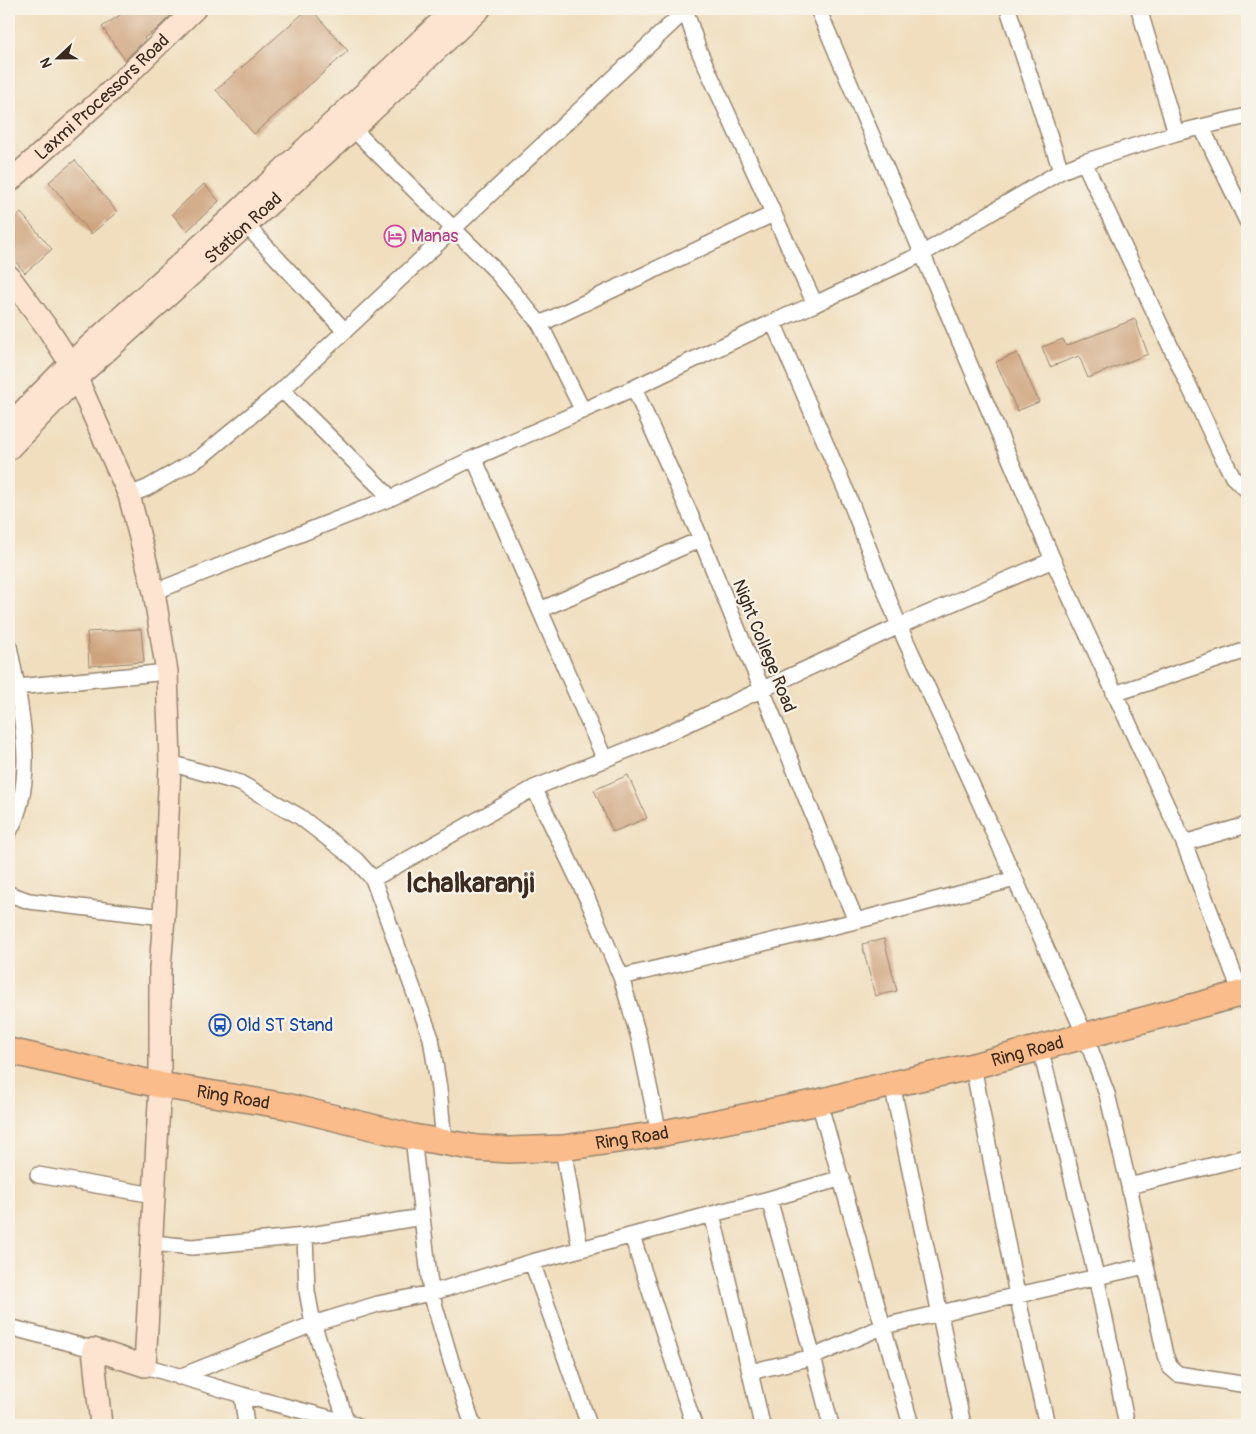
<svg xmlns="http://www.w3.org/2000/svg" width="1256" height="1434" viewBox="0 0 1256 1434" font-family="Pangolin,sans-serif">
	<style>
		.building { fill: #cda27b }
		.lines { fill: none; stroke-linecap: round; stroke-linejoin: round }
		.street-casing { stroke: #96846e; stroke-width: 18 }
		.secondary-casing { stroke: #96846e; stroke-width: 24 }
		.primary-casing { stroke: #96846e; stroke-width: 28 }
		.street { stroke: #fff; stroke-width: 15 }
		.secondary { stroke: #fde4d0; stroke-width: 21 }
		.primary { stroke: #f9bc8a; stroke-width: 25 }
		.labels { text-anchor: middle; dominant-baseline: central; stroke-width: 4.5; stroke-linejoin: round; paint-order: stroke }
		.street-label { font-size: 18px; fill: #3b2a1e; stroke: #f7f3e8 }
		.hotel-label { font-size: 18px; fill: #b23c85; stroke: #f7f3e8; text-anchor: start }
		.transit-label { font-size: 18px; fill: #164399; stroke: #f7f3e8; text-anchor: start }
		.town-label { font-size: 28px; font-weight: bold; fill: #3b2a1e; stroke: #f7f3e8 }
	</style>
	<rect width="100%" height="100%" fill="#f7f3e8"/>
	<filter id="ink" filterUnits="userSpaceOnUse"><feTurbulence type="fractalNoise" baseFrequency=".02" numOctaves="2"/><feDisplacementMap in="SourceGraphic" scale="10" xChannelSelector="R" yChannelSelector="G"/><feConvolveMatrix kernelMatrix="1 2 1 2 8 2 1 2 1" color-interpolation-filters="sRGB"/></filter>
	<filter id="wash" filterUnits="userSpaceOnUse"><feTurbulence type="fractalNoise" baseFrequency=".0096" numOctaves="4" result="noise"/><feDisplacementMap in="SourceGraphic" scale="20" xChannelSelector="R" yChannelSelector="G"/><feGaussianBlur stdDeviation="1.12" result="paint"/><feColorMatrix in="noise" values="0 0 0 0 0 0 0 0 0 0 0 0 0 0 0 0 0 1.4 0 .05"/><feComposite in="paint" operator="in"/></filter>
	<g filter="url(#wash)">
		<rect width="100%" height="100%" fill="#f0debe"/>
		<g id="blocks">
			<path class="building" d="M129 9H177L156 30 144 38 145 40 125 60 102 27Z
				M308 9H311L348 51 254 134 216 90Z
				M75 160 117 212 91 234 49 182Z
				M204 184 219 201 187 231 172 214Z
				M21 213 52 249 25 273 9 254V224Z
				M1135 319 1148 354 1088 378 1079 356 1050 367 1042 347 1063 339 1066 346Z
				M1017 353 1039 402 1017 411 996 362Z
				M141 629 144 662 89 666 87 632Z
				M628 775 647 818 613 832 594 790Z
				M884 939 897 991 875 996 862 944Z"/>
		</g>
	</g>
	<g filter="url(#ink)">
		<use href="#blocks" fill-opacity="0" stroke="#96846e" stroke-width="1"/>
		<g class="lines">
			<g class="street-casing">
				<path id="street" d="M685 9 699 51 815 304
					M1008 9 1061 171
					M1139 9 1176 133
					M1202 128 1247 221
					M353 129 493 268 540 324 583 411
					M1084 162 1219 450 1233 477 1247 490
					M247 226 345 331
					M773 322 847 493 899 626 1015 879 1085 1035 1107 1094 1129 1186 1165 1355 1170 1367 1178 1374 1247 1385
					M540 324 773 214
					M634 388 701 539 856 921
					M282 390 687 9
					M474 458 605 760
					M129 495 147 488 201 457 282 390 391 498
					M1053 560 1184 843 1241 993
					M154 592 391 498 474 458 634 388 773 322 815 304 922 254 1061 171 1084 162 1176 133 1247 116
					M540 610 701 539
					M9 646 17 687 10 694
					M1114 694 1247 650
					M170 763 240 783 299 816 356 860 373 879 534 788 657 738 899 626 1053 560 818 9
					M534 788 587 898 621 977 639 1038 659 1134
					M9 832C33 788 25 735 17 687L167 672
					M1184 843 1247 825
					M373 879 431 1038 439 1089 444 1143
					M9 894 29 901 164 917
					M621 977 856 921 1015 879
					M1040 1047 1096 1276 1127 1425
					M973 1066 1017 1295 1047 1425
					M892 1084 963 1425
					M819 1102 911 1425
					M413 1137 422 1217
					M563 1148 580 1249
					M38 1175 154 1195
					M1129 1186 1247 1157
					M769 1199 813 1357 831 1425
					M712 1214 750 1372 762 1425
					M305 1236 307 1291 313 1324 347 1423
					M632 1236 694 1425
					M152 1243 192 1247 305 1236 422 1217 431 1293 451 1361 473 1425
					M532 1262 769 1199 842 1178
					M9 1327 93 1349
					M145 1366 242 1395 356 1425
					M750 1372 813 1357 884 1326 1145 1266
					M179 1377 313 1324 378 1304 431 1293 532 1262 589 1425
					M242 1395 246 1425"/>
			</g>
			<g class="secondary-casing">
				<g id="secondary">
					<path id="s1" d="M9 182 115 87 195 9"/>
					<path d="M9 276 48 329 70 363 129 495 154 592 167 672 170 763 164 917 160 968V1085L145 1366 93 1349 101 1425"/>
					<path d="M9 425 70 363 235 214 454 9"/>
					<path id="s2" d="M9 449 77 378 353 129 480 9"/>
				</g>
			</g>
			<g class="primary-casing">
				<g id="primary">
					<path id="s3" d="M9 1051 160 1085 286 1106 413 1137 477 1148 509 1150 563 1148 659 1134 819 1102 853 1093 973 1066 1247 992"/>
				</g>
			</g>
			<use href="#street" class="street"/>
			<use href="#secondary" class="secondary"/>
			<use href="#primary" class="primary"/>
		</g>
	</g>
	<defs>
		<g id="hotel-ring" transform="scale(1.125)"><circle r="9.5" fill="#f7f3e8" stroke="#d1479c" stroke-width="1.5"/><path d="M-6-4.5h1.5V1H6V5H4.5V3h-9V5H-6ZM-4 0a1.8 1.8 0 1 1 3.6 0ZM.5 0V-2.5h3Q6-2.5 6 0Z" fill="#d1479c"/></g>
		<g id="bus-ring" transform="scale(1.125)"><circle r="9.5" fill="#f7f3e8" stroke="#1a4fb4" stroke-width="1.5"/><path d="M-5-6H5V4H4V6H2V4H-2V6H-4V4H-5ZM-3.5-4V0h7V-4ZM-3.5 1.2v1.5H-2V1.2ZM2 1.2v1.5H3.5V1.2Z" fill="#1a4fb4"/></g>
	</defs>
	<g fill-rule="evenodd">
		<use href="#hotel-ring" x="395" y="236"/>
		<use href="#bus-ring" x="220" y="1025"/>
	</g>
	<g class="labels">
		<g class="street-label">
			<text stroke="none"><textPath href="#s1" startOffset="126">Laxmi Processors Road</textPath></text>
			<text stroke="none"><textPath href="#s2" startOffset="322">Station Road</textPath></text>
			<text transform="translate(764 646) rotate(68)">Night College Road</text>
			<text stroke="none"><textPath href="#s3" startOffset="1039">Ring Road</textPath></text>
			<text stroke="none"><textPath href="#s3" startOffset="229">Ring Road</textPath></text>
			<text stroke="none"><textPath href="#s3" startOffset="634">Ring Road</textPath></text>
		</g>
		<g class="hotel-label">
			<text x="411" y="236">Manas</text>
		</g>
		<g class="transit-label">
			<text x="236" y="1025">Old ST Stand</text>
		</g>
		<g class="town-label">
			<text x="470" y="883">Ichalkaranji</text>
		</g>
	</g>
	<rect width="1256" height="1434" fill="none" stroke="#f7f3e8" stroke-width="30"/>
	<g transform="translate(58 58) rotate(248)" stroke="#f7f3e8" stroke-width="4" paint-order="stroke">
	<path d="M0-4L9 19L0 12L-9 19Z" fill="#3b2a1e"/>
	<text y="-8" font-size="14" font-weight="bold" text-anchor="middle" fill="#3b2a1e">N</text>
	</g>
</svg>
